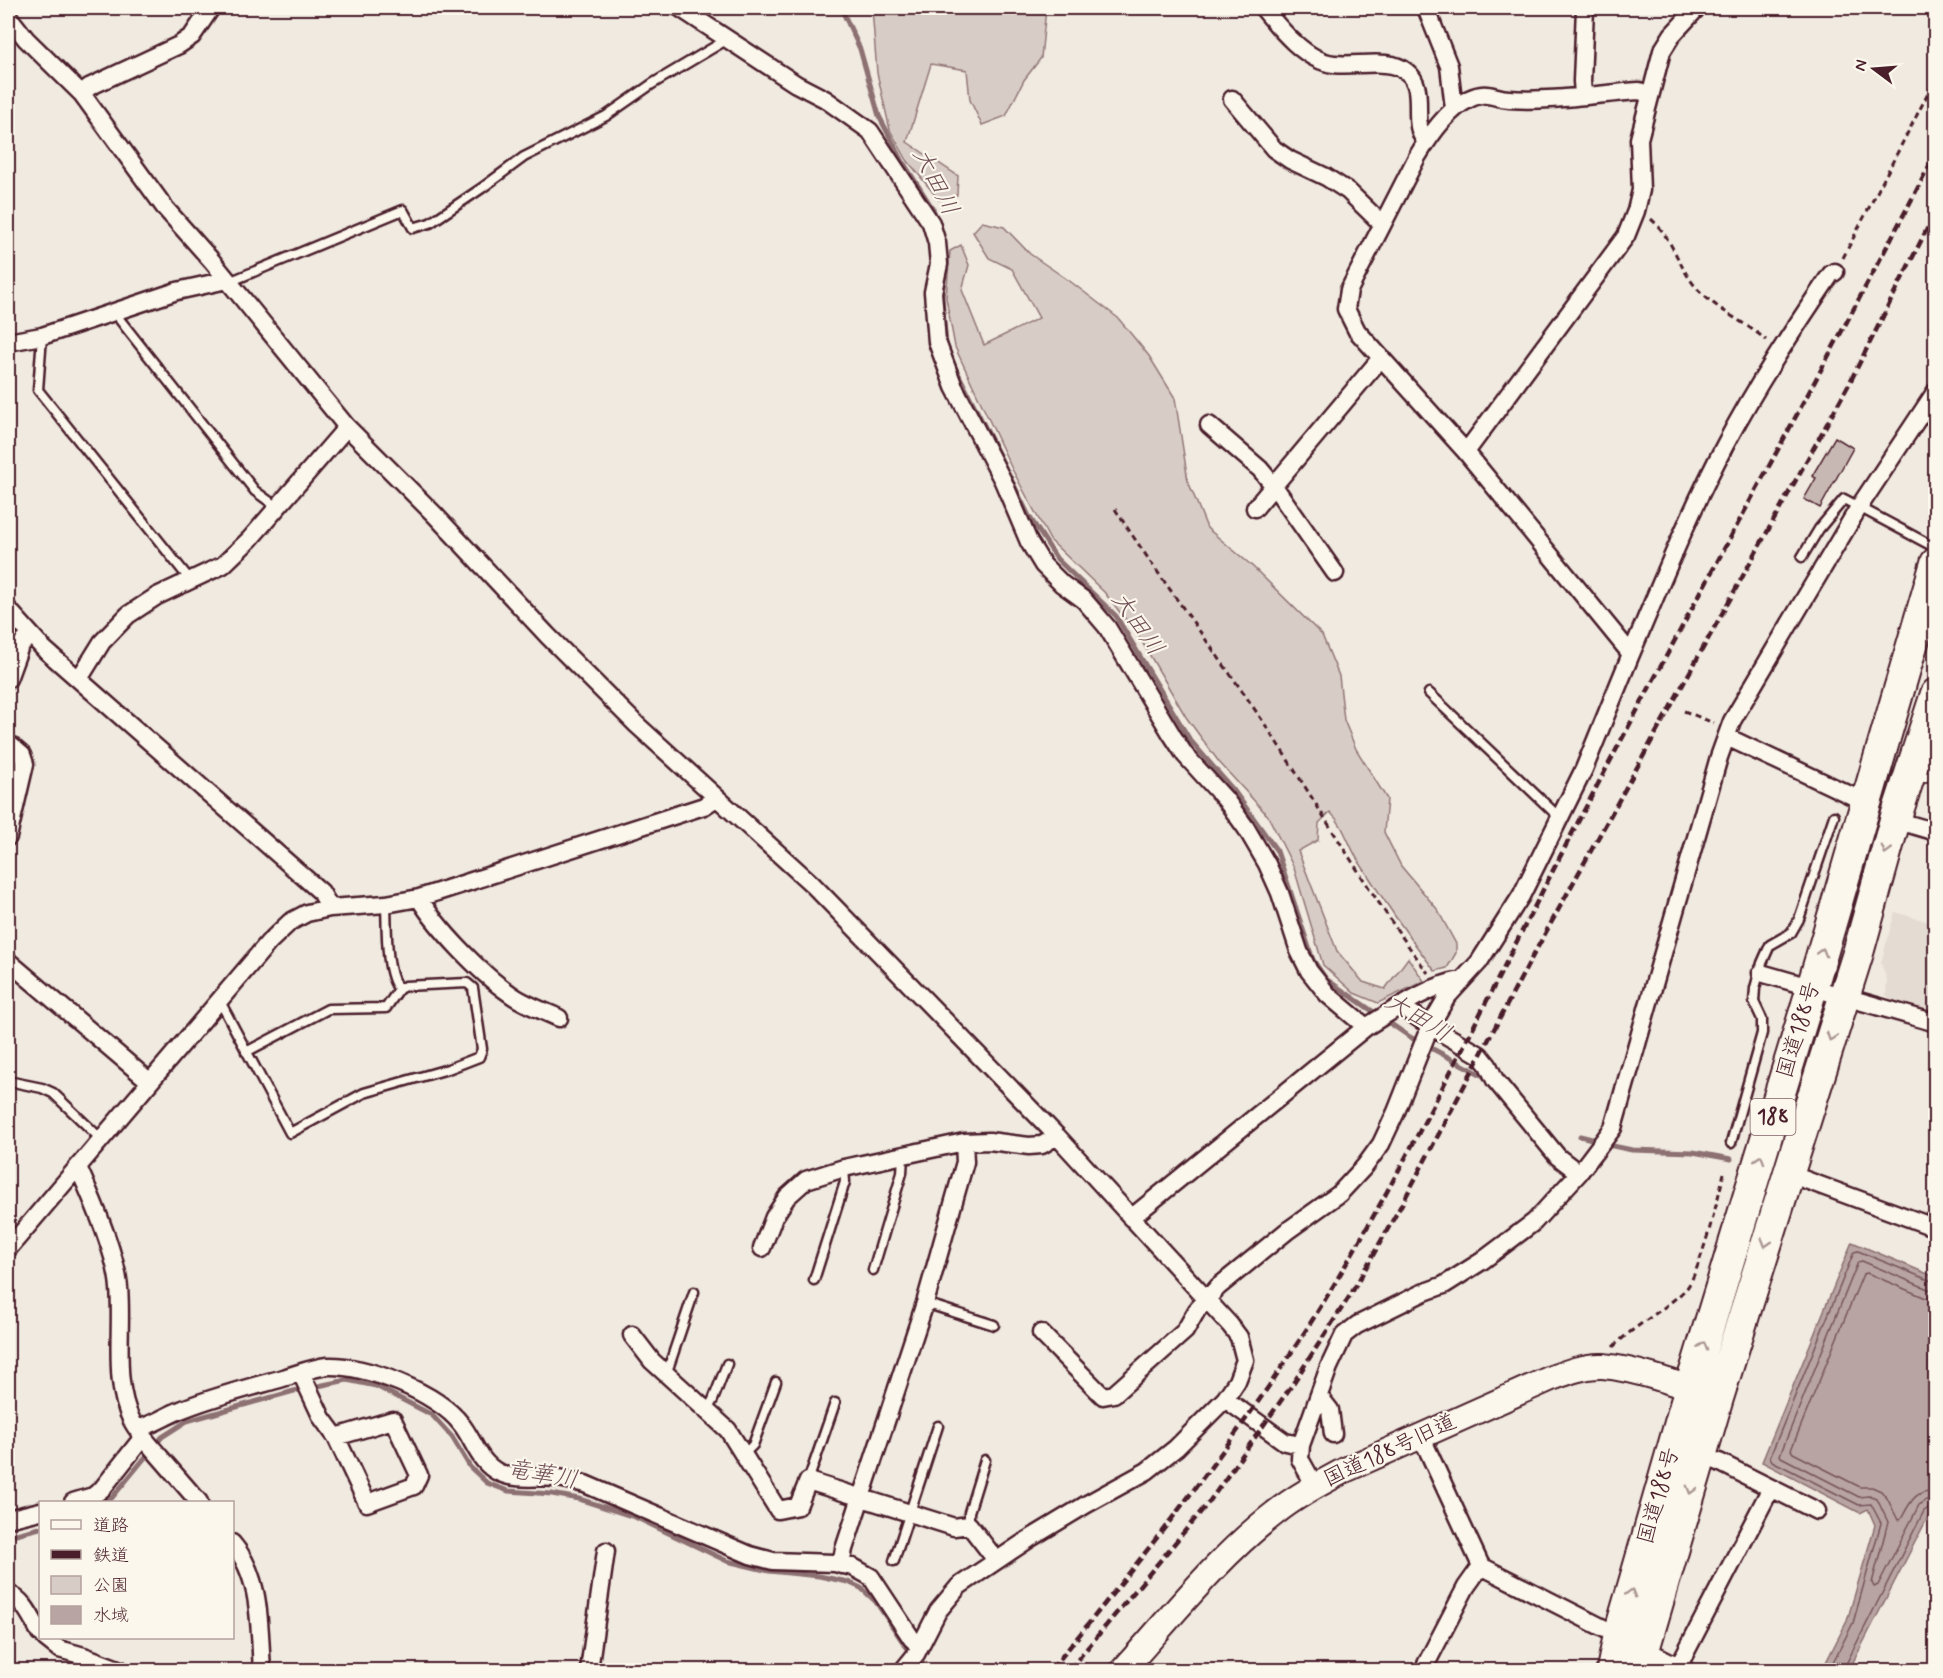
<svg xmlns="http://www.w3.org/2000/svg" width="1943" height="1678" viewBox="0 0 1943 1678" font-family="Mynerve,'Klee One',sans-serif">
	<style>
		.built { fill: #e4dbd2 }
		.green { fill: #d8ccc6; stroke: #917678; stroke-width: 1.5 }
		.water { fill: #b8a4a2; stroke: #8c6f72; stroke-width: 1.5 }
		.lines { fill: none; stroke-linecap: round; stroke-linejoin: round }
		.shore { stroke: #76545b; stroke-width: 1.5 }
		.stream { stroke: #8c6f72; stroke-width: 5 }
		.building { fill: #c8b8b3; stroke: #4a1f2b; stroke-width: 1.5 }
		.lane-casing { stroke: #4a1f2b; stroke-width: 13 }
		.street-casing { stroke: #4a1f2b; stroke-width: 21 }
		.secondary-casing { stroke: #4a1f2b; stroke-width: 28 }
		.highway-casing { stroke: #4a1f2b; stroke-width: 34 }
		.path { stroke: #4a1f2b; stroke-width: 3; stroke-dasharray: 6 4.5; stroke-linecap: butt }
		.lane { stroke: #fbf7ec; stroke-width: 8 }
		.street { stroke: #fbf7ec; stroke-width: 16 }
		.secondary { stroke: #fbf7ec; stroke-width: 24 }
		.highway { stroke: #fbf7ec; stroke-width: 30 }
		.rail { stroke: #4a1f2b; stroke-width: 4.5; stroke-dasharray: 9 4.5; stroke-linecap: butt }
		.oneway { stroke: #ab9695 }
		.labels { text-anchor: middle; dominant-baseline: central; stroke-width: 4.5; stroke-linejoin: round; paint-order: stroke }
		.shield { fill: #fbf7ec; stroke: #7f6065; stroke-width: 1.5 }
		.shield-label { font-size: 21px; font-weight: bold; fill: #4a1f2b }
		.street-label { font-size: 22px; fill: #4a1f2b; stroke: #fbf7ec }
		.water-label { font-size: 24px; font-style: italic; fill: #704e55; stroke: #fbf7ec }
	</style>
	<rect width="100%" height="100%" fill="#f0eae0"/>
	<filter id="ink" filterUnits="userSpaceOnUse"><feTurbulence type="fractalNoise" baseFrequency=".0167" numOctaves="2"/><feDisplacementMap in="SourceGraphic" scale="12" xChannelSelector="R" yChannelSelector="G"/><feConvolveMatrix kernelMatrix="1 2 1 2 8 2 1 2 1" color-interpolation-filters="sRGB"/></filter>
	<g filter="url(#ink)">
		<path class="built" d="M1895 912 1935 924V1017L1897 1005 1886 995 1887 980 1881 963Z"/>
		<path class="green" d="M872 8H1046L1041 58 1024 80 1006 116 982 125 970 100 967 70 931 64 907 142 958 176 957 195 939 200 907 160 890 130 877 73Z
			M982 222 1004 227 1030 254 1071 282 1118 318 1149 356 1175 398 1188 481 1207 528 1251 565 1322 635 1339 676 1344 720 1356 749 1387 799 1384 832 1401 866 1437 909 1456 944V953L1447 968 1435 971C1408 936 1382 898 1358 860 1348 844 1344 825 1330 812L1319 823 1318 840 1298 851 1337 951 1363 982 1385 989 1408 958 1424 981 1378 1003 1354 993 1323 965 1294 868 1268 816 1219 762 1186 717 1138 635 1104 592 1050 540 1012 469 955 347 946 298 950 251 961 245 969 265 962 290 984 345 1039 318 1012 269 989 258 973 232Z"/>
		<path class="water" d="M1852 1242 1935 1277V1515L1930 1513 1849 1670H1822L1847 1621 1875 1525 1868 1509 1860 1513 1762 1462Z"/>
		<g class="lines">
			<path class="shore" d="M1936 1290 1928 1289 1862 1261 1858 1262 1780 1455 1781 1457 1859 1497 1869 1496 1877 1499 1888 1522 1872 1583 1874 1587 1878 1585 1919 1505 1926 1500H1936
				M1936 1299 1926 1298 1867 1273 1863 1274 1791 1450 1793 1453 1860 1487H1872L1881 1491 1887 1498 1898 1520 1901 1519C1910 1503 1915 1489 1936 1491
				M1829 1670 1853 1623 1881 1523 1871 1504 1859 1505 1772 1461 1770 1457 1854 1252 1858 1251 1936 1283
				M1844 1670 1845 1666 1924 1511 1930 1507 1936 1508"/>
			<path class="stream" d="M841 8 860 49 879 116 903 162 933 209 936 218
				M944 277 942 298 946 345
				M954 365 1005 467
				M1013 483 1029 516 1057 559 1116 616 1190 740 1234 791 1277 851 1313 960 1326 979 1410 1037 1482 1075 1490 1083
				M1580 1136 1596 1140
				M1608 1145 1632 1150 1693 1152 1731 1159
				M105 1502 111 1499 162 1437 187 1421 294 1391 347 1380 376 1386 432 1415 452 1437 470 1467 487 1483 508 1491 552 1494 579 1499 635 1517 727 1561 769 1571 819 1576 848 1582 861 1588 876 1602 905 1645 925 1670
				M8 1536 40 1528"/>
		</g>
		<path class="building" d="M1835 437 1853 448 1820 508 1804 499 1816 478 1812 476Z"/>
		<g class="lines">
			<g class="lane-casing">
				<path id="lane" d="M229 282 403 210 413 228 430 223 482 188 524 157 606 116 652 84 721 43 724 38
					M118 311 120 320 255 491 277 507
					M42 336 38 390 191 581
					M1802 557 1819 529 1844 499 1936 548
					M1429 693 1560 818
					M1916 780 1936 774
					M218 1001 223 1007 290 1133 364 1093 448 1069 479 1057 482 1049 473 988 467 983 405 986 399 989
					M246 1052 328 1009 386 1008 399 989C385 974 387 925 386 904
					M8 1081 42 1088 53 1093 101 1139
					M1731 1143 1762 1033V1019L1754 1002 1755 988 1762 963 1770 945 1791 933 1799 919 1834 816
					M873 1270 902 1173 903 1155
					M814 1280 845 1182 844 1168
					M925 1303 994 1325
					M665 1373 669 1366 694 1292
					M707 1410 713 1400 727 1364
					M743 1455 753 1445 776 1382
					M808 1481 835 1403
					M969 1525V1512L985 1460
					M894 1561 938 1426"/>
			</g>
			<g class="street-casing">
				<path id="street" d="M211 8 192 36 179 45 89 87 82 94 165 208 212 261 347 427 435 515 548 636 637 725 813 885 1057 1136 1230 1325 1239 1337 1245 1360 1237 1381 1225 1399 1176 1448 1147 1471 1087 1504 1029 1539 959 1586 938 1611 916 1654 903 1670
					M680 8 796 84 825 99 870 131 931 223 937 243 939 264 933 292 937 342 954 387 1003 481 1029 542 1043 565 1062 584 1084 600 1107 627 1172 735 1185 755 1225 799 1246 828 1267 864 1280 893 1299 951 1309 971 1328 995 1366 1027
					M1263 8C1280 29 1306 61 1334 64 1356 67 1390 57 1407 72 1428 88 1409 124 1426 141
					M1426 8 1449 66 1454 108
					M8 16 26 39 82 94
					M1583 95 1582 81 1585 8
					M1232 99 1274 149 1290 160 1326 177 1348 191 1382 224
					M8 342 42 336 177 291 227 280
					M1209 425 1260 469 1274 486 1335 573
					M1466 452 1626 236 1636 211 1641 190 1639 139 1662 51 1672 35 1697 8
					M1255 508 1381 358
					M8 609 44 649 321 892 330 908
					M1631 654C1661 584 1689 513 1725 445 1756 386 1793 330 1831 274L1835 272
					M8 679 20 646 30 635
					M79 679 102 642 128 615 157 596 223 565 250 539 347 427
					M1727 737 1865 802
					M8 743 22 755 25 764 8 837
					M1895 820 1936 832
					M419 898C437 928 480 973 509 993 523 1004 542 1010 559 1018
					M8 961 149 1081
					M1761 973 1936 1023
					M1401 1006 1430 1026 1480 1055 1488 1065 1495 1080 1558 1157 1579 1173
					M78 1167C92 1198 117 1255 119 1288 123 1330 112 1382 132 1421 139 1434 150 1445 160 1457 173 1472 186 1487 199 1502
					M1787 1173 1936 1228
					M1131 1218 1366 1027C1394 1010 1429 985 1462 980
					M762 1248 774 1217 787 1197 806 1180 844 1168 964 1142 989 1141 1029 1146 1042 1145 1057 1136
					M8 1249 269 942 290 922 307 913 330 908 386 904 419 898 704 806 716 798
					M1041 1333 1103 1396 1114 1394 1185 1331 1197 1310 1218 1287 1287 1231 1339 1194 1365 1166 1381 1144 1396 1112 1430 1026 1447 997 1479 962 1521 896 1584 769 1631 654 1466 452 1357 331 1346 309 1349 290 1417 157C1430 135 1447 110 1469 99 1487 90 1493 98 1509 99 1551 102 1597 94 1639 91L1650 94
					M632 1335 652 1361 728 1430 778 1510 798 1506 808 1481 954 1527 969 1525 996 1560
					M301 1373 322 1418 336 1437 367 1503 414 1486 419 1475 393 1420 336 1437
					M1319 1396 1330 1410 1333 1434
					M1225 1399 1285 1442 1301 1445 1300 1459 1315 1486
					M137 1429C152 1425 164 1417 178 1411 211 1397 248 1388 283 1378 297 1374 312 1368 327 1366 365 1364 438 1393 461 1424 474 1440 479 1464 500 1473 518 1481 539 1476 558 1478 567 1479 576 1482 585 1484L750 1555 773 1561 834 1563 853 1567 871 1577 912 1639 920 1646
					M1421 1436 1481 1566 1686 1670
					M1301 1445 1329 1367 1344 1335 1357 1325 1422 1293 1444 1285 1482 1261 1534 1222 1579 1173 1613 1128 1719 757 1732 721 1859 507 1936 391
					M1701 1456 1719 1462 1817 1511
					M73 1502 93 1496 102 1489 143 1437
					M8 1519 40 1511
					M232 1543C262 1577 259 1628 262 1670
					M841 1565 844 1549 925 1303 965 1162 964 1142
					M8 1594C24 1599 32 1619 40 1633
					M45 1638 59 1649 84 1656 121 1670
					M1678 1667 1771 1488
					M589 1670 606 1551
					M1423 1670 1466 1587 1481 1566"/>
			</g>
			<g class="secondary-casing">
				<path id="secondary" d="M1123 1670C1171 1617 1218 1557 1275 1513 1296 1496 1321 1483 1345 1470L1549 1379C1565 1373 1585 1365 1603 1366 1635 1369 1675 1383 1706 1394"/>
			</g>
			<g class="highway-casing">
				<path id="highway" d="M1612 1670 1619 1635 1690 1388 1812 988 1936 563
					M1638 1670 1718 1398 1858 953 1895 820 1936 694"/>
			</g>
			<path class="path" d="M1651 219C1672 237 1678 266 1695 286 1714 309 1744 321 1766 340
				M1843 258 1936 78
				M1115 509C1163 583 1217 653 1266 726 1320 808 1369 894 1428 973
				M1684 711 1714 723
				M1613 1347C1635 1325 1665 1310 1686 1289 1699 1275 1719 1195 1724 1173"/>
			<use href="#lane" class="lane"/>
			<use href="#street" class="street"/>
			<use href="#secondary" class="secondary"/>
			<use href="#highway" class="highway"/>
			<path class="rail" d="M1051 1670C1149 1549 1248 1427 1329 1293 1420 1141 1495 981 1577 824 1695 599 1819 378 1936 153
				M1069 1670 1209 1502 1290 1388 1351 1294 1403 1202 1530 961 1849 384 1936 211"/>
		</g>
		<defs><path id="oneway-chevron" d="M-2-3.5L2.5 0L-2 3.5" fill="none" stroke-width="1.6" stroke-linecap="round" stroke-linejoin="round" transform="scale(1.5)"/></defs>
		<g class="oneway">
			<use href="#oneway-chevron" transform="translate(1886 850) rotate(106)"/>
			<use href="#oneway-chevron" transform="translate(1822 952) rotate(-74)"/>
			<use href="#oneway-chevron" transform="translate(1831 1037) rotate(108)"/>
			<use href="#oneway-chevron" transform="translate(1760 1159) rotate(-73)"/>
			<use href="#oneway-chevron" transform="translate(1766 1243) rotate(107)"/>
			<use href="#oneway-chevron" transform="translate(1703 1346) rotate(-73)"/>
			<use href="#oneway-chevron" transform="translate(1691 1490) rotate(106)"/>
			<use href="#oneway-chevron" transform="translate(1631 1593) rotate(-74)"/>
		</g>
	</g>
	<g class="labels">
		<rect class="shield" x="1750.5" y="1099" width="45" height="36" rx="4.5"/>
		<g class="shield-label">
			<text x="1773" y="1117">188</text>
		</g>
		<g class="street-label">
			<text transform="translate(1799 1030) rotate(-73)">国道188号</text>
			<text transform="translate(1390 1451) rotate(-25)">国道188号旧道</text>
			<text transform="translate(1659 1496) rotate(-74)">国道188号</text>
		</g>
		<g class="water-label">
			<text transform="translate(935 182) rotate(63)">大田川</text>
			<text transform="translate(1137 624) rotate(55)">大田川</text>
			<text transform="translate(1418 1018) rotate(31)">大田川</text>
			<text transform="translate(542 1475) rotate(10)">竜華川</text>
		</g>
	</g>
	<rect width="1943" height="1678" fill="none" stroke="#fbf7ec" stroke-width="30"/>
	<rect x="15" y="15" width="1913" height="1648" fill="none" stroke="#4a1f2b" stroke-width="2" filter="url(#ink)"/>
	<rect x="39" y="1501" width="195" height="138" fill="#fbf7ec" stroke="#b4a19f" stroke-width="1.5"/>
	<rect x="51" y="1520" width="30" height="9" fill="#fbf7ec" stroke="#b4a19f" stroke-width="1.5"/>
	<text x="93" y="1531" font-size="18" fill="#4a1f2b">道路</text>
	<rect x="51" y="1550" width="30" height="9" fill="#4a1f2b" stroke="#b4a19f" stroke-width="1.5"/>
	<text x="93" y="1561" font-size="18" fill="#4a1f2b">鉄道</text>
	<rect x="51" y="1576" width="30" height="18" fill="#d8ccc6" stroke="#b4a19f" stroke-width="1.5"/>
	<text x="93" y="1591" font-size="18" fill="#4a1f2b">公園</text>
	<rect x="51" y="1606" width="30" height="18" fill="#b8a4a2" stroke="#b4a19f" stroke-width="1.5"/>
	<text x="93" y="1621" font-size="18" fill="#4a1f2b">水域</text>
	<g transform="translate(1874 69) rotate(286)" stroke="#fbf7ec" stroke-width="4.5" paint-order="stroke">
	<path d="M0-4.5L10 22L0 15L-10 22Z" fill="#4a1f2b"/>
	<text y="-9" font-size="16" font-weight="bold" text-anchor="middle" fill="#4a1f2b">N</text>
	</g>
</svg>
